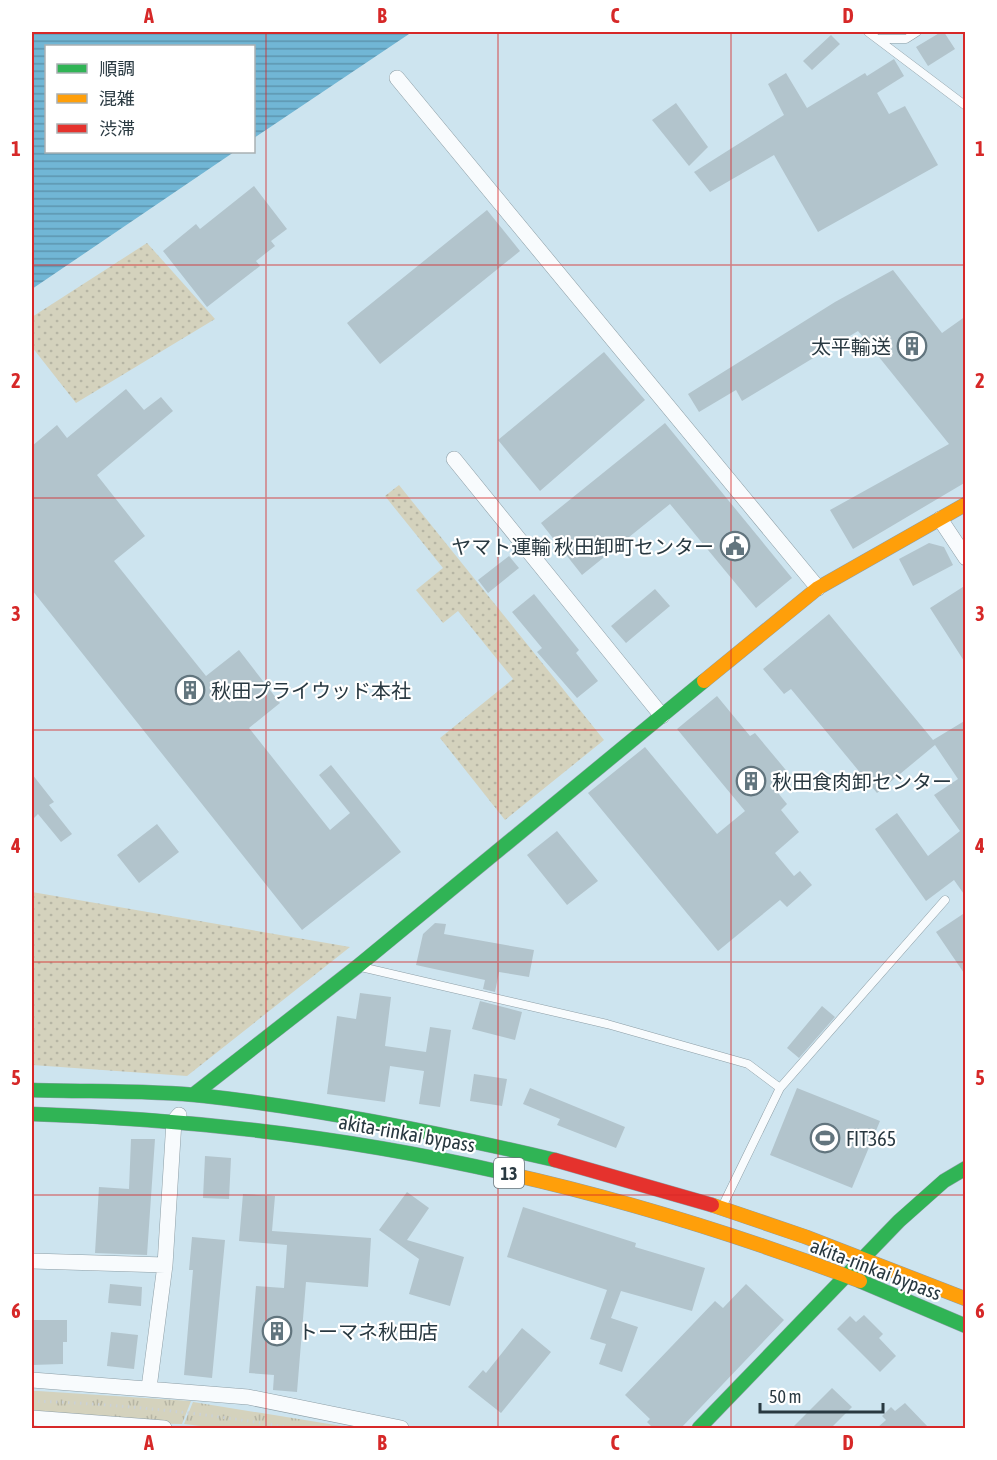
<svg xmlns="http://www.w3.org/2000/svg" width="997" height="1460" viewBox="0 0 997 1460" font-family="'Asap Condensed','Noto Sans JP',sans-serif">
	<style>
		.grass { fill: url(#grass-dots) }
		.park { fill: url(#park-tufts) }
		.water { fill: url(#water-rules) }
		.building { fill: #b2c4cc }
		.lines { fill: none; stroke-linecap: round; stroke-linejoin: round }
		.lane-casing { stroke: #8d9ea6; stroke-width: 9 }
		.street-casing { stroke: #8d9ea6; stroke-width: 16 }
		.fast-casing { stroke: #8d9ea6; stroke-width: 15 }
		.slow-casing { stroke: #8d9ea6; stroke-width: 15 }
		.jam-casing { stroke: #8d9ea6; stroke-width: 15 }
		.path { stroke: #cbd1d5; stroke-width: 3; stroke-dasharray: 1.5 4.5; stroke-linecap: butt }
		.lane { stroke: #f8fbfd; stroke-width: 8 }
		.street { stroke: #f8fbfd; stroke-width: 15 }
		.fast { stroke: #30b455; stroke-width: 14 }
		.slow { stroke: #ff9f0a; stroke-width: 14 }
		.jam { stroke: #e5322d; stroke-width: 14 }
		.grid { fill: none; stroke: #d62828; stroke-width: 1.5; stroke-opacity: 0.55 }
		.labels { text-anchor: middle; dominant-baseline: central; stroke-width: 4.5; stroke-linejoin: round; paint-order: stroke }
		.shield { fill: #fff; stroke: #69747a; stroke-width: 1.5 }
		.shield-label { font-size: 18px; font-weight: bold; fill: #293941 }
		.poi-label { font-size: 20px; fill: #293941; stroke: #fff; text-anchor: start }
		.street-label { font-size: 20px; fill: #293941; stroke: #fff }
		.neatline { fill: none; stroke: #d62828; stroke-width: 2 }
		.grid-label { font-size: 20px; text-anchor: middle; font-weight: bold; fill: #d62828 }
	</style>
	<defs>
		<pattern id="grass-dots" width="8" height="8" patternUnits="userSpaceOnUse" patternTransform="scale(1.5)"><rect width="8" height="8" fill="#d4d2bd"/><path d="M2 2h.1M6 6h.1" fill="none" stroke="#b6b5a4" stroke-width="1.8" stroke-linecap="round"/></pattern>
		<pattern id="park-tufts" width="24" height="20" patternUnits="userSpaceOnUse" patternTransform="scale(1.5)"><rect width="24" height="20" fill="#d4d2bd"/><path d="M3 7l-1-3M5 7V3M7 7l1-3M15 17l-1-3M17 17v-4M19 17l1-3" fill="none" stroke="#b6b5a4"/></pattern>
		<pattern id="water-rules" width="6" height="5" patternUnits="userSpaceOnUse" patternTransform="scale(1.5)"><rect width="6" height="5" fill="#71b6d5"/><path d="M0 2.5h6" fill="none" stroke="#5d95ae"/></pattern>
	</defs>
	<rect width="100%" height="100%" fill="#cde4ef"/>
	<path class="grass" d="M147 243 215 319 76 403 32 347V317Z
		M399 485 604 740 505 820 440 738 513 679 458 611 443 623 416 590 443 568 385 496Z
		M32 892 350 947 187 1076 32 1065Z"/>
	<path class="park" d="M32 1391H38L191 1401 182 1424 32 1421Z
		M193 1402 354 1428H217L184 1424Z"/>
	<path class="water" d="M32 32H412L254 138V46H46V152H234L32 289Z"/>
	<path class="building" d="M941 32H944L955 49 928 66 916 47Z
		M831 35 840 44 812 70 803 61Z
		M894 59 904 76 877 93 889 114 905 106 938 165 818 232 774 155 710 192 694 172 784 115 768 84 786 73 807 108 865 73 867 76Z
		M676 103 708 147 689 166 652 120Z
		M254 186 287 229 271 241 275 246 256 261 260 266 207 307 163 251 196 224 200 229Z
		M487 210 520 251 380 364 347 323Z
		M893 270 942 333 966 316V482L853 549 830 510 949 444 858 331 742 401 736 390 699 412 688 394 835 302Z
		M604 352 645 400 540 491 498 440Z
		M126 389 144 410 161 397 173 411 97 475 145 536 114 561 206 676 239 650 280 703 249 728 330 830 350 813 319 775 331 765 401 852 302 930 32 590V446L57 425 67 438Z
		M665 423 792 578 756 608 670 504 582 575 541 523Z
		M929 543 944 547 953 565 913 586 899 559Z
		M509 556 519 568 488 593 478 580Z
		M966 585V664L930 608Z
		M655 589 670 606 626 643 611 626Z
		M534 594 579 650 576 653 598 681 577 698 537 652 542 648 512 612Z
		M829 614 933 740 966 720V897L954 880 926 901 875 829 897 813 928 856 960 831 934 795 958 779 935 745 877 793 791 689 784 694 763 669Z
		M717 696 750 736 755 733 790 775 774 788 787 804 781 810 799 832 775 853 794 876 800 871 812 885 787 907 780 900 718 951 588 793 645 747 717 834 745 811 677 729Z
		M32 774 54 802 49 805 72 834 61 842 38 814 32 820Z
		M157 824 179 852 139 883 117 855Z
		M557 831 598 881 567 905 527 855Z
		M966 912V976L936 932Z
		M435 923 446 924 444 934 534 950 529 977 499 972 495 992 483 989 485 980 416 965 423 934Z
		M360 993 391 997 385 1046 426 1052 430 1027 451 1030 440 1107 419 1104 424 1071 390 1066 385 1102 327 1094 337 1016 356 1019Z
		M480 1001 522 1012 515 1040 472 1029Z
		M822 1006 835 1017 799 1058 787 1048Z
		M474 1074 507 1079 502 1106 470 1101Z
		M530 1088 625 1127 616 1148 557 1125 560 1119 523 1104Z
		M797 1088 880 1121 852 1188 770 1155Z
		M131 1139H155L147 1255 95 1253 99 1187 129 1189Z
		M205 1156 231 1158 229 1199 203 1198Z
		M407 1192 429 1208 407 1240 464 1257 450 1306 409 1294 419 1259 379 1230Z
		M243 1194 275 1196 272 1231 371 1238 368 1287 306 1282 297 1392 273 1390 274 1375 249 1373 256 1286 284 1288 287 1245 239 1241Z
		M523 1207 636 1243 635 1247 705 1268 692 1311 621 1291 611 1318 638 1327 622 1372 599 1364 606 1344 590 1339 607 1290 507 1257Z
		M192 1237 225 1240 212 1378 184 1375 193 1270H189Z
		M110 1284 142 1287 141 1306 108 1303Z
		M746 1284 784 1320 681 1428H653L647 1422 650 1419 625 1395 715 1301 723 1308Z
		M864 1315 883 1334 879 1338 896 1356 880 1372 837 1329 850 1316 856 1322Z
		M32 1320H67V1342H63V1364L32 1365Z
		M522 1328 551 1352 501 1413 468 1387 483 1370 486 1373Z
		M111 1332 138 1335 134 1369 107 1366Z
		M832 1388 852 1407 831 1428H792Z
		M905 1403 929 1428H877L886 1420 882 1416 891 1407 895 1411Z"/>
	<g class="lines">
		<g class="lane-casing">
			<path id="lane" d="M868 32 966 106
				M879 39H906L917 32
				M361 967 607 1024 748 1064 780 1088
				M723 1205 780 1088 945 900"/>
		</g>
		<g class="street-casing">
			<path id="street" d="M397 78 818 588
				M454 459 662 716
				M940 519 966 558
				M32 1261 165 1265
				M32 1380 248 1397 401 1428
				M149 1388 165 1265 174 1121 179 1115
				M32 1418 164 1428"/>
		</g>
		<g class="fast-casing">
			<path id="fast" d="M32 1090C90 1092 148 1090 205 1096 323 1109 440 1133 555 1160
				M193 1095 358 966 704 681
				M32 1114C194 1119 348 1137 505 1173
				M860 1281 966 1326
				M699 1428 899 1221 944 1181 966 1168"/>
		</g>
		<g class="slow-casing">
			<path id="slow" d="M704 681 818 588 966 504
				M505 1173C626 1200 744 1237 860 1281
				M712 1205 806 1237 966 1299"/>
		</g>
		<g class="jam-casing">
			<path id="jam" d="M555 1160 712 1205"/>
		</g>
		<path class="path" d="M32 1401C119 1404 205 1413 291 1428"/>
		<use href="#lane" class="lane"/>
		<use href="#street" class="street"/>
		<use href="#fast" class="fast"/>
		<use href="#slow" class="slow"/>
		<use href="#jam" class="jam"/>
	</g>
	<path class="grid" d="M266 32V1428M498 32V1428M731 32V1428M32 265H966M32 498H966M32 730H966M32 962H966M32 1195H966"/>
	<defs>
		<g id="building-ring" transform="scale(1.5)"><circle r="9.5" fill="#fff" stroke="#62757e" stroke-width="1.5"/><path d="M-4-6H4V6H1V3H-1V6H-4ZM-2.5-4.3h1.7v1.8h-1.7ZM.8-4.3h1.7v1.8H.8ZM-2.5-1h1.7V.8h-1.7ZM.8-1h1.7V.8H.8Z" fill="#62757e"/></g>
		<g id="civic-ring" transform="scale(1.5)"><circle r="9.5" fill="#fff" stroke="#62757e" stroke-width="1.5"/><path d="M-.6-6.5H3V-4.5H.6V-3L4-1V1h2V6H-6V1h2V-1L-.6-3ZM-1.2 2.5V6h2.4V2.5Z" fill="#62757e"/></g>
		<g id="stadium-ring" transform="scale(1.5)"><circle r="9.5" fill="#fff" stroke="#62757e" stroke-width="1.5"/><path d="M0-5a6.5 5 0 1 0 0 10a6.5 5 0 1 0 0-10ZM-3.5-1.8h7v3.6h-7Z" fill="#62757e"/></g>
	</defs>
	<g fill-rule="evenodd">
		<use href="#building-ring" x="912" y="346"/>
		<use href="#civic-ring" x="735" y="546"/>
		<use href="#building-ring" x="190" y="690"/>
		<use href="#building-ring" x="751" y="781"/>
		<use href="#stadium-ring" x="825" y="1138"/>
		<use href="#building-ring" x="277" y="1331"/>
	</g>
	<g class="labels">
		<rect class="shield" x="494" y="1158" width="30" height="30" rx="4.5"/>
		<g class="shield-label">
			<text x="509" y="1173">13</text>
		</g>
		<g class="poi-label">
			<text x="891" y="346" text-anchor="end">太平輸送</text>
			<text x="714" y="546" text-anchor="end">ヤマト運輸 秋田卸町センター</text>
			<text x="211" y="690">秋田プライウッド本社</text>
			<text x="772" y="781">秋田食肉卸センター</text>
			<text x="846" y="1138">FIT365</text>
			<text x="298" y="1331">トーマネ秋田店</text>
		</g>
		<g class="street-label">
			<text transform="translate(407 1133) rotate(10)">akita-rinkai bypass</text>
			<text transform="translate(876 1269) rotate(21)">akita-rinkai bypass</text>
		</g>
	</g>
	<rect width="997" height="1460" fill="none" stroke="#ffffff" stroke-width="66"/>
	<rect x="45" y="45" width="210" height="108" fill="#ffffff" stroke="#a9b0b3" stroke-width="1.5"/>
	<rect x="57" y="64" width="30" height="9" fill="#30b455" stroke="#a9b0b3" stroke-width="1.5"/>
	<text x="99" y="75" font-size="18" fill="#293941">順調</text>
	<rect x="57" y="94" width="30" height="9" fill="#ff9f0a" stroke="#a9b0b3" stroke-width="1.5"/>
	<text x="99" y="105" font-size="18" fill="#293941">混雑</text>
	<rect x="57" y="124" width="30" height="9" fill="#e5322d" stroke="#a9b0b3" stroke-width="1.5"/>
	<text x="99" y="135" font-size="18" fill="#293941">渋滞</text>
	<path d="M760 1403v9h123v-9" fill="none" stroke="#293941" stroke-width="3"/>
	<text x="769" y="1403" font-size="18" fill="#293941" stroke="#ffffff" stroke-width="4.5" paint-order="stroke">50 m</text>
	<rect x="33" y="33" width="931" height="1394" class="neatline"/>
	<g class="grid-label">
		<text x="149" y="23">A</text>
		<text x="382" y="23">B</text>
		<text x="615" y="23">C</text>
		<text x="848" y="23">D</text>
		<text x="16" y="156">1</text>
		<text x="980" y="156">1</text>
		<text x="16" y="388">2</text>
		<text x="980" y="388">2</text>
		<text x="16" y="621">3</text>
		<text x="980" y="621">3</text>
		<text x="16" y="853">4</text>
		<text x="980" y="853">4</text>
		<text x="16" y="1085">5</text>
		<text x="980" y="1085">5</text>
		<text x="16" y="1318">6</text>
		<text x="980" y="1318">6</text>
		<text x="149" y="1450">A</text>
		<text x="382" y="1450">B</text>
		<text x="615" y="1450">C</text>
		<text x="848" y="1450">D</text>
	</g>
</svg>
